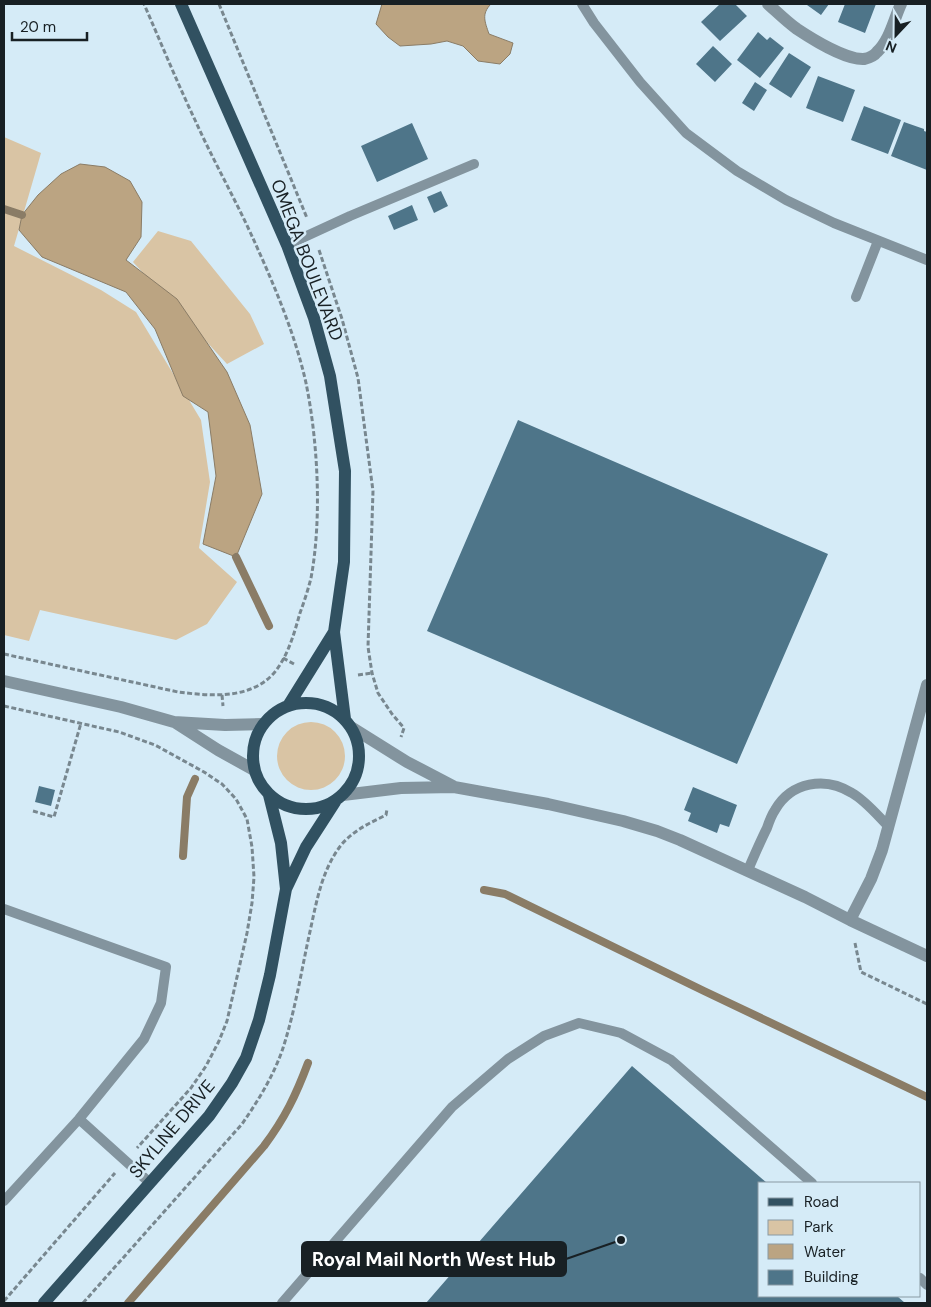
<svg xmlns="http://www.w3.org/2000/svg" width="931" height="1307" viewBox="0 0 931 1307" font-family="'DM Sans',sans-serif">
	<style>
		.green { fill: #d9c4a4 }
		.water { fill: #bba482; stroke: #8a7c66 }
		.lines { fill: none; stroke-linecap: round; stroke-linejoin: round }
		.stream { stroke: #8a7c66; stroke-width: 8 }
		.building { fill: #4e7589 }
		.path { stroke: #78878f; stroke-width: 3; stroke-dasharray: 5 2.5; stroke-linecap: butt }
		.lane { stroke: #83949e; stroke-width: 10 }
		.street { stroke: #83949e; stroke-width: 12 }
		.primary { stroke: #315161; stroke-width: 12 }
		.labels { text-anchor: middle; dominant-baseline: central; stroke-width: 5; stroke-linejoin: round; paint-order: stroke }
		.street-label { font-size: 18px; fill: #182024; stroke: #d5ebf7 }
		.leader { fill: none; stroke: #182024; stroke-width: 2 }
		.callout-dot { fill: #182024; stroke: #d5ebf7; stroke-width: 2 }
		.callout { fill: #182024; stroke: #182024; stroke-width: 2 }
		.callout-label { font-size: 19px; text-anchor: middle; font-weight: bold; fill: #fff }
	</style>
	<rect width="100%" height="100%" fill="#d5ebf7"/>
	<path class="green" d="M4 137 41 153 14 246 101 290 136 312 201 420 210 482 199 548 237 582 207 624 176 640 40 610 29 641 4 635Z
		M158 231 191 241 250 314 264 344 227 364 133 262Z
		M277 756a34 34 0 1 1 68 0a34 34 0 1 1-68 0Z"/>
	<path class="water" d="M382 4H491C481 14 485 22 489 34L513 43 510 54 500 64 478 61 463 46 447 41 431 44 400 46 388 37 376 24Z
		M80 164 105 167 130 181 142 202 141 237 126 260 177 299 227 372 250 425 262 494 236 557 203 544 216 476 208 412 183 396 155 329 126 292 42 257 19 230 22 215 38 195 61 174Z"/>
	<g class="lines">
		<path class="stream" d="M4 209 22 215
			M236 557 269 626
			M183 856 187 797 195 779
			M484 890 505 894 704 991 927 1097
			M128 1303 264 1146C285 1118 296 1095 308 1063"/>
	</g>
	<path class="building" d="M720 4H735L747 16 720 41 701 22Z
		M808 4H829L821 15 807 5Z
		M845 4H876L865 33 838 22Z
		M758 32 767 40 770 37 784 48 760 78 737 60Z
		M713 46 732 64 715 82 696 64Z
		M789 53 811 67 791 98 769 84Z
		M818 76 855 90 843 122 806 108Z
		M755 82 767 90 754 111 742 103Z
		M864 106 901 120 888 154 851 140Z
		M904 122 924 129V131L927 132V170L891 156Z
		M412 123 428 159 377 182 361 146Z
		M441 191 448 206 434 213 427 197Z
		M412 205 418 220 394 230 388 216Z
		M518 420 828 554 737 764 427 631Z
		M39 786 55 790 51 806 35 802Z
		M693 787 737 805 729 827 720 824 717 833 688 821 691 813 684 810Z
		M632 1066 767 1183H760V1296H897L905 1303H426Z"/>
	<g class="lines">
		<path class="path" d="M219 4 307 218
			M319 250 342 319 358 378 373 491 368 647 372 673 378 693 392 714 404 728 401 737
			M4 654 178 692C210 696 250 700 274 673 288 656 294 634 300 613 304 602 308 590 311 578 322 519 318 442 306 383 295 333 272 280 251 234 233 195 212 158 195 120 177 82 161 43 144 4
			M283 658 294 664
			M358 675 372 673
			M222 695 223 706
			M4 706 119 732 155 745 204 772 222 784 236 799 247 819 252 847 254 877 252 903 247 933 227 1021 219 1041 206 1066 191 1088 137 1148
			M33 811 54 817 81 723
			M855 943 861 972 927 1004
			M4 1301 115 1173
			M83 1303 242 1124C258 1101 274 1075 283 1048 295 1011 301 973 309 936 316 905 321 870 342 844 354 830 370 823 386 815L387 809"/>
		<path class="lane" d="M582 4 594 23 640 82 686 133 737 171 786 200 834 223 927 260
			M287 245 350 216 474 164
			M856 297 878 241
			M748 870C754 856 760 842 767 828 769 822 771 816 775 810 791 782 825 776 852 793 866 801 878 816 889 827
			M4 909 166 967 161 1003 144 1039 79 1119 4 1201
			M79 1119 150 1183
			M920 1278 927 1285
			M282 1303 452 1107 508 1059 544 1036 579 1023 621 1033 671 1060 812 1183"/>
		<path class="street" d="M768 4C777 12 787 22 797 29 812 39 846 60 864 59 869 58 874 56 877 52 890 40 894 19 901 4
			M4 681 121 707 174 722 225 725 263 724
			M176 723 218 750 254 770
			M351 727 407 762 453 786
			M343 795 401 788 454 787 548 804 623 821 657 831 680 840 805 897 850 920 927 956
			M850 920 871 879 882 850 927 685"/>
		<path class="primary" d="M181 4 287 245 314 318 330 376 345 471 344 562 334 632 345 719
			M253 756a53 53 0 1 1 106 0a53 53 0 1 1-106 0Z
			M288 706 334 632
			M269 795 281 843 286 889
			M44 1303 209 1116 232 1083 246 1058 259 1020 270 975 286 889 306 847 335 802"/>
	</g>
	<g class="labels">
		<g class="street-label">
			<text transform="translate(307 260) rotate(69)">OMEGA BOULEVARD</text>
			<text transform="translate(172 1129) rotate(-50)">SKYLINE DRIVE</text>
		</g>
	</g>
	<path class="leader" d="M621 1240L566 1259"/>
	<circle class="callout-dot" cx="621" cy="1240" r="5"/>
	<rect class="callout" x="302" y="1242" width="264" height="34" rx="5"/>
	<g class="callout-label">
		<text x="434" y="1266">Royal Mail North West Hub</text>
	</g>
	<rect width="931" height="1307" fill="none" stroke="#182024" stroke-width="10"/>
	<rect x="758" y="1182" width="162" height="115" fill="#d5ebf7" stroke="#899aa3"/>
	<rect x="768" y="1198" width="25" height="8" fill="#315161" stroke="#899aa3"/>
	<text x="804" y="1207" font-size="15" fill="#182024">Road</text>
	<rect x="768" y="1220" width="25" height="15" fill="#d9c4a4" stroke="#899aa3"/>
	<text x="804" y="1232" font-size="15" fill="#182024">Park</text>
	<rect x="768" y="1244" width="25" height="15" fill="#bba482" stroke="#899aa3"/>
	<text x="804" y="1257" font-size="15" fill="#182024">Water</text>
	<rect x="768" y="1270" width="25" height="15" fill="#4e7589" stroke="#899aa3"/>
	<text x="804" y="1282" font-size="15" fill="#182024">Building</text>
	<g transform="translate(896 35) rotate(202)" stroke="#d5ebf7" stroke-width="4" paint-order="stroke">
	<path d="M0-4L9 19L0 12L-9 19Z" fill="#182024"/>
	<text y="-8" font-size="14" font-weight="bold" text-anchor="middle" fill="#182024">N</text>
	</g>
	<path d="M12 32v8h75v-8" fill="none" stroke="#182024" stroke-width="2.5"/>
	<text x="20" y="32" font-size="15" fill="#182024" stroke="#d5ebf7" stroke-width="4" paint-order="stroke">20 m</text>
</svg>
